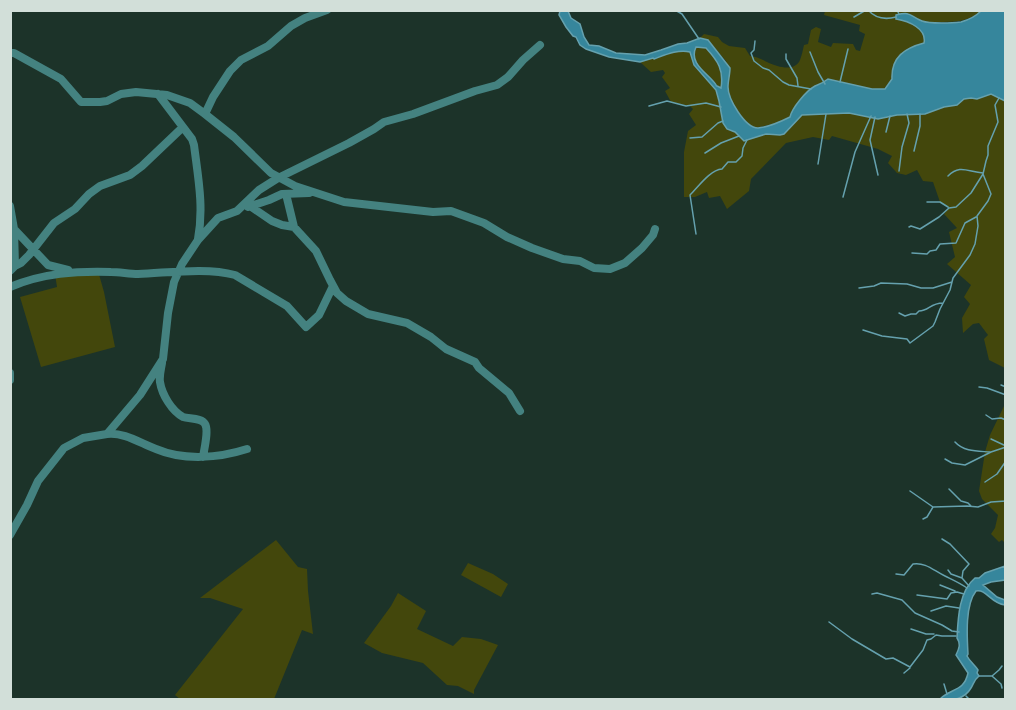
<svg xmlns="http://www.w3.org/2000/svg" width="1016" height="710" viewBox="0 0 1016 710" font-family="Cabin,sans-serif">
	<style>
		.green { fill: #43470c }
		.water { fill: #36869c; stroke: #65a1ae; stroke-width: 1.5; fill-rule: evenodd }
		.lines { fill: none; stroke-linecap: round; stroke-linejoin: round }
		.stream { stroke: #65a1ae; stroke-width: 1.5 }
		.minor { stroke: #448280; stroke-width: 8 }
	</style>
	<rect width="100%" height="100%" fill="#1c3329"/>
	<path class="green" d="M825 11H981C969 22 953 22 937 22 932 22 927 23 923 21 910 16 912 11 896 15L897 19C909 21 927 29 924 44L917 45 892 73V79L884 89H872L828 79C823 83 820 84 815 86 806 91 792 108 790 117L777 123 756 128 750 125 743 118 731 101 728 89 726 61 708 40 700 38 704 34 718 37 722 42 729 46 745 48 750 56C759 57 762 60 769 63 778 67 795 72 800 60 802 55 803 49 804 45L808 44 811 30 816 27 821 29 818 42 831 47 833 43 853 44 856 50 860 51 865 34 859 31 860 25 824 15Z
		M696 47 706 48C718 61 724 70 721 89 712 83 721 89 714 81 704 71 689 63 696 47Z
		M688 50 691 54 694 65 716 90 719 101 722 117 744 141 766 134 779 135 784 134 802 115 849 113 878 119 897 115 925 114 944 107 957 105 964 99 971 98 977 99 991 94 1005 101V368L989 360 984 339 988 335 979 323 973 324 963 333 962 318 970 304 964 297 971 285 947 264 955 257 949 232 957 228 944 214 949 208 940 202 933 182 923 181 917 170 906 175 897 173 888 163 892 156 878 149 832 136 829 140 813 137 786 143 751 179 749 191 727 209 720 196 709 198 707 192 695 197H684V152L688 131 696 125 689 114 693 109 690 106 671 102 665 91 670 88 662 77 665 73 663 70 651 72 640 62 654 58 655 59 676 51Z
		M98 271 104 292 115 347 41 367 20 297 57 287 55 274Z
		M1005 404V543L1002 540 999 542 991 534 995 528 998 515 982 499 979 491 985 452 990 435Z
		M276 540 298 567 307 569 308 591 313 634 302 630 274 699H180L175 695 243 609 210 598H200Z
		M468 563 493 574 508 584 501 597 461 575Z
		M398 593 426 611 417 629 453 646 462 637 481 639 498 645 474 690V694L458 686 447 685 423 663 382 653 364 643 391 606Z"/>
	<path class="water" d="M560 11H568L571 18 580 24 584 37 589 45 599 46 616 53 645 55 661 50 678 44 687 43 700 38 708 40 730 68C730 74 728 81 728 87 728 99 745 128 758 128 769 127 780 122 790 117 792 108 806 91 815 86 820 84 823 83 828 79L872 89H885L892 79C891 57 905 48 924 43 927 29 909 21 896 19V15C912 11 909 16 922 21 930 24 953 23 961 22 968 20 976 16 981 11H1005V101L991 94 977 99 971 98 964 99 957 105 944 107 925 114 897 115 878 119 849 113 802 115 784 134 780 135 766 134 744 141 735 132 727 129 723 123 719 101 716 90 694 65 690 52C678 49 665 55 654 59L653 58 640 62 609 57 586 49 580 45 576 37 573 36 566 27 559 15ZM696 47 706 48C718 61 724 70 721 88 712 83 720 89 713 81 704 71 689 62 696 47Z
		M1005 566V580L991 582 983 585 997 597 1005 600V605C990 603 987 589 976 591 965 605 967 636 968 654L967 656C970 662 975 665 978 670L977 673 979 676C974 680 974 683 971 688 964 700 953 700 940 699 951 688 964 692 968 673L956 655C959 649 961 644 957 638 958 618 959 591 975 578H979L985 573Z"/>
	<g class="lines">
		<path class="stream" d="M675 10 682 14 699 39
			M868 10C876 19 885 20 896 17
			M897 10 899 14
			M854 17 866 10
			M755 41 754 50 751 53 754 61 763 68 769 70 783 82 789 85 811 89
			M810 52 818 72 825 84
			M786 54V59L797 78 798 86
			M840 82 848 49
			M649 106 667 101 686 106 706 103 721 107
			M875 117 870 140 878 175
			M886 132 890 116
			M690 138 702 137 718 123 723 121
			M914 151 920 126V114
			M705 153 721 143 739 136
			M818 164 826 114
			M899 171 902 147 909 123 907 114
			M948 176C960 164 968 172 983 173
			M843 197 855 152 871 116
			M927 202H940L948 207
			M909 227 911 226 920 229 939 217 949 208 956 207 971 193 983 174 986 161 988 155V146L998 122 995 105 999 98
			M696 234 690 195C699 186 710 170 722 169L728 162H736L742 156 743 148 747 140
			M912 253 927 254 930 251 936 250 940 244 956 243 965 223 976 217
			M859 288 874 286 881 283 907 284 921 288H933L952 282
			M899 313 905 316 911 314H916L919 311C929 311 930 303 943 303
			M863 330 882 336 907 339 910 343 933 326 935 322 940 309 950 290 953 278 970 255 975 244 978 226 977 216 988 201 991 194 983 174
			M1001 385 1006 387
			M979 387 987 388 1006 395
			M986 415 992 419 1001 418 1006 420
			M991 439 1006 446
			M955 442C964 452 978 451 990 452
			M945 459 952 463 965 465 991 452 1006 447
			M985 482 997 474 1006 461
			M949 489 961 501 968 503 971 506
			M910 491 933 507 967 506 978 507 991 502 1006 501
			M923 519 927 517 933 507
			M942 539 950 544 969 564 963 571 962 578
			M948 570 951 574 962 578 969 586
			M896 574 904 575 913 564C926 562 934 571 945 576 953 580 960 583 967 588
			M940 585 955 591
			M872 594 877 593 902 600 915 613 942 625 952 631 959 632
			M917 595 947 599 951 593 957 592 964 594
			M931 611 946 606 959 608
			M829 622 852 639 886 659 893 658 910 667 923 650 927 640 931 639 936 635 942 636H956
			M911 629 926 634H934
			M904 673 910 668
			M979 676H992L1001 684 1002 688
			M992 676 999 670 1002 666
			M944 684 947 694
			M966 696 969 699 973 700"/>
		<path class="minor" d="M10 53H14L61 79 81 102H100L107 101 121 94 136 92 167 95 190 103 205 114 234 137 271 173 295 186 344 202 433 212 451 211 484 223 507 237 532 248 563 259 580 261 594 268 610 269 625 263 642 248 653 235 655 229
			M158 94 192 139 194 145C198 177 204 207 198 239
			M205 114 213 97 230 71 241 60 268 46 291 26 305 18 327 10
			M286 194 294 227
			M10 206 14 229 15 266 10 271
			M250 206 272 221 282 225 294 227 316 251 330 280 337 293 346 301 368 314 407 323 431 337 446 349 475 362 479 368 509 393 520 411
			M248 207 269 200 282 194 309 193
			M14 229 48 265 68 270
			M15 266 21 263 29 255 54 223 75 209 89 194 100 186 130 175 142 166 183 127
			M10 287C43 273 76 271 111 272 120 272 129 274 138 274 168 273 206 267 235 275L287 306 306 327 319 315 333 286
			M162 363C161 369 159 376 160 382 162 395 172 411 183 417 189 419 202 418 205 424 209 430 204 450 203 457
			M10 373V380
			M107 434C124 432 140 443 156 449 184 461 219 458 247 449
			M10 535 27 505 38 481 64 448 83 438 107 434 140 395 163 359 168 313 174 282 182 264 198 240 218 218 237 211 259 190 278 178 349 143 374 129 384 122 413 114 475 91 497 85 508 77 523 60 540 45"/>
	</g>
	<rect width="1016" height="710" fill="none" stroke="#d2dfd9" stroke-width="24"/>
</svg>
